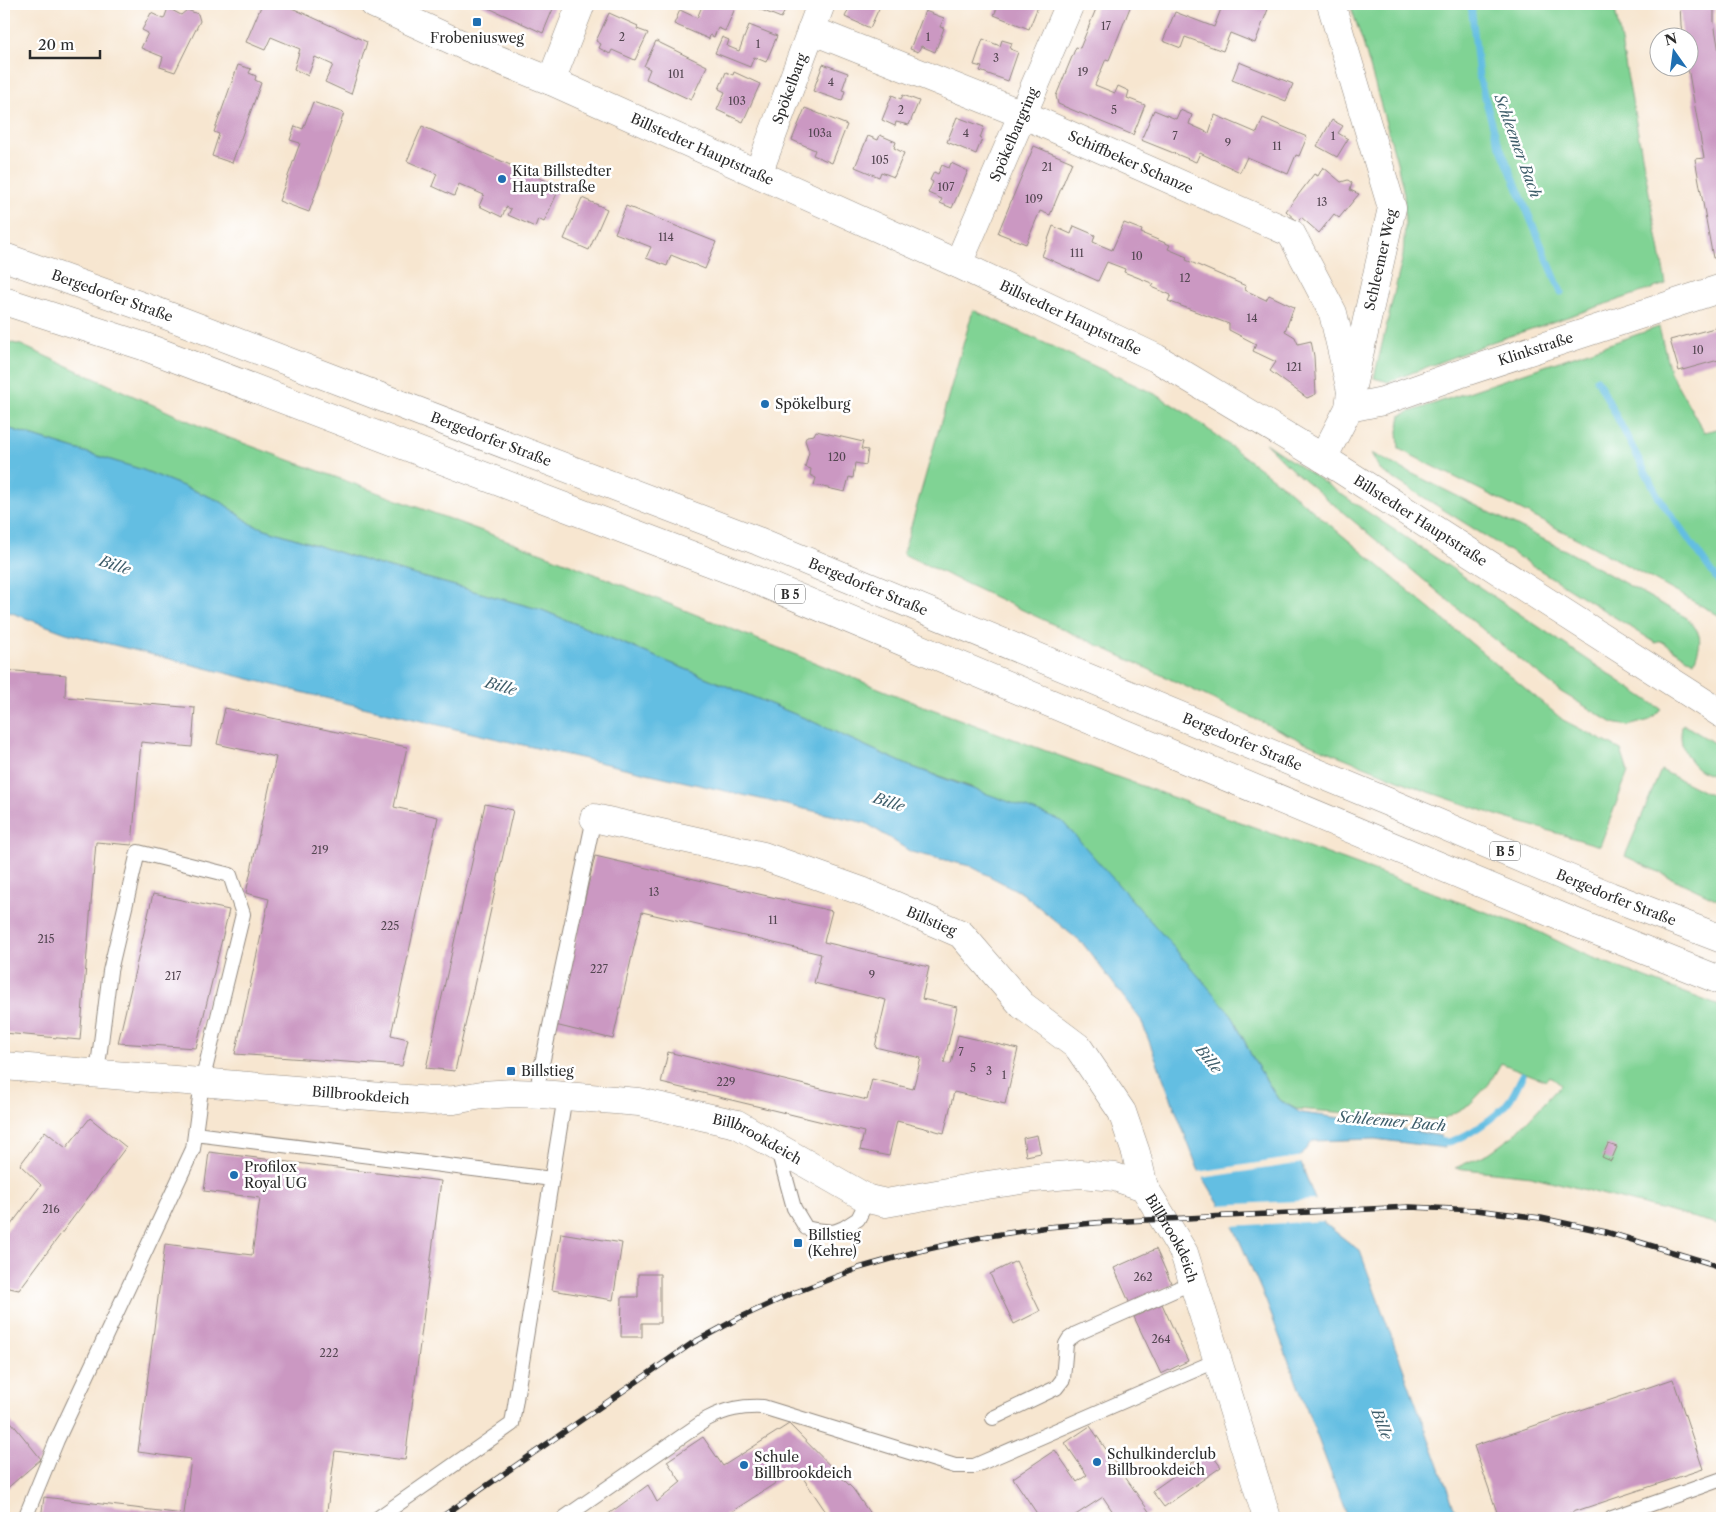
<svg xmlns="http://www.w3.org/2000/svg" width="1726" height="1522" viewBox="0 0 1726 1522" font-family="'Libre Caslon Text',serif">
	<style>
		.green { fill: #80d394; stroke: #567f60 }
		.water { fill: #64bee2; stroke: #487486 }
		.pier { fill: #f7e6d0 }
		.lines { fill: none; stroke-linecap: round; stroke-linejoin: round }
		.stream { stroke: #64bee2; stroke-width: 7 }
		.building { fill: #cb98c2 }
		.lane-casing { stroke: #91887e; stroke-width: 16 }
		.street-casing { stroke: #91887e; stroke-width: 29 }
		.secondary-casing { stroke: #91887e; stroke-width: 29 }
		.highway-casing { stroke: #91887e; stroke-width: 29 }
		.lane { stroke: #fff; stroke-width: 14 }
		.street { stroke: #fff; stroke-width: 28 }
		.secondary { stroke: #fff; stroke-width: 28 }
		.highway { stroke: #fff; stroke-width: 28 }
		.rail-casing { stroke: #2b2b2b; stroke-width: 5.5 }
		.rail { stroke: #fff; stroke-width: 4; stroke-dasharray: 11; stroke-linecap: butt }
		.poi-dot { fill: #1f6fb2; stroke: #fff; stroke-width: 2 }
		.labels { text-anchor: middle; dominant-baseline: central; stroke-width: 5; stroke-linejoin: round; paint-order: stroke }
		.number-label { font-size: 11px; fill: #534651 }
		.shield { fill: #fff; stroke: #6b6b6b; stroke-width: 1 }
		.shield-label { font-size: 12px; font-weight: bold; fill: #2b2b2b }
		.poi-label { font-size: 14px; fill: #2b2b2b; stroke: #fff; text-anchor: start }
		.street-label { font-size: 14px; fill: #2b2b2b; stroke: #fff }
		.water-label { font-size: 15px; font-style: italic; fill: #3f5e6b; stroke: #fff }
	</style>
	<rect width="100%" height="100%" fill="#fff"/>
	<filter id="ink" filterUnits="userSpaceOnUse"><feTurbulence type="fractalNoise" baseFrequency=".02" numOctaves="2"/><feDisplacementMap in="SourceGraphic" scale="10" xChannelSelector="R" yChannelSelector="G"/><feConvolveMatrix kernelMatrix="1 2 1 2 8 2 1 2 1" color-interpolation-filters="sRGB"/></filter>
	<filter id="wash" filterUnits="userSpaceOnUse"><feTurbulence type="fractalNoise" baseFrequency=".0096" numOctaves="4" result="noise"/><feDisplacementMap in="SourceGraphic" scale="20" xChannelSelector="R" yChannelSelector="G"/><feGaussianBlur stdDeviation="1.12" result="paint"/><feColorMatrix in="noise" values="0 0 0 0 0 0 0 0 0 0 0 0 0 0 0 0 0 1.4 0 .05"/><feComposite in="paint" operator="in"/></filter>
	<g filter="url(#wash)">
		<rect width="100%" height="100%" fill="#f7e6d0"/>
		<path class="green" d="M1350 4H1614L1666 284 1492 342 1388 382 1374 378 1403 256 1405 225 1404 194 1397 162 1364 46Z
			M973 310 1157 395 1189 415 1287 489 1563 720 1621 750 1628 772 1600 846 1493 814 1423 790 1300 740 903 554Z
			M1659 327 1670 372 1704 432 1722 428V617L1586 543 1399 449 1398 431 1401 415Z
			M4 341 21 345 213 432 550 556 918 704 1535 930 1586 955 1722 1007V1225L1531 1176 1455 1168 1489 1153 1514 1135 1561 1085 1550 1076 1546 1081 1501 1063 1489 1084 1470 1104 1441 1120 1296 1109 1278 1099 1253 1059 1232 1015 971 787 907 765 809 720 542 610 372 563 253 525 220 501 143 470 4 427Z
			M1265 443 1661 709 1650 720 1628 726 1613 723 1561 692 1487 633 1289 467Z
			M1371 453 1569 552 1687 618C1703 635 1702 641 1694 662L1661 641 1656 643 1380 470Z
			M1683 724 1722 748V781C1714 776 1700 772 1694 765 1683 753 1678 739 1683 724Z
			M1661 770 1722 801V902L1625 856Z"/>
		<path class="water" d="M4 427 143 470 220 501 253 525 372 563 542 610 809 720 907 765 1062 821 1163 935 1232 1015 1253 1059 1278 1099 1301 1113 1349 1119 1441 1136 1445 1148 1375 1139 1312 1141 1299 1158 1324 1223 1360 1251 1458 1518H1348L1266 1301 1234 1228 1198 1169 1141 1020 1084 945 1022 893 970 866 911 852 866 823 519 744 325 698 66 633 4 610Z"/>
		<path class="pier" d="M1304 1156 1302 1159 1303 1163 1201 1178 1197 1172Z
			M1318 1200 1326 1221 1230 1226 1218 1205Z"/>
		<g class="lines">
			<path class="stream" d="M1471 4 1479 77 1496 137 1561 292
				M1597 379 1659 498 1722 586
				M1435 1141C1439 1141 1443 1142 1447 1142 1463 1140 1498 1116 1508 1102 1514 1095 1518 1084 1523 1075"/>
		</g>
		<g id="blocks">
			<path class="building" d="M262 4H283L367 42 351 94 325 82 333 65 315 57 308 76 294 69 300 49 271 37 265 50 246 42Z
				M480 4H555L543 33Z
				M703 4H737L725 31 718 28 714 37 710 35 709 39 674 24 680 10 697 18Z
				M761 4H789L781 18 759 9Z
				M846 4H881L870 28 845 17 850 6Z
				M999 4H1039L1029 29 994 15Z
				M1098 4 1131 5 1109 60 1106 59 1095 85 1115 93 1118 86 1129 91 1127 98 1145 105 1133 135 1058 104 1056 96 1076 47 1080 48Z
				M1223 4H1270L1255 43 1230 33 1223 51 1185 37 1181 48 1163 41 1175 12 1214 27Z
				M1680 4H1714V22L1722 70V257L1713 258 1695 159 1704 158 1688 68V38H1683L1681 25Z
				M168 8 181 15 187 10 198 14 200 21 175 72 160 67 163 57 141 48 148 33 142 30 151 13 164 19Z
				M925 11 944 18 940 27 944 28 935 52 921 46 918 52 910 49Z
				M609 13 638 26 637 29 648 33 635 60 612 50 610 54 599 48 601 44 596 41Z
				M749 25 777 36 766 62 754 57 750 67 715 53 722 37 729 40 727 46 739 51Z
				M983 39 1000 46 1002 40 1012 43 1010 49 1018 52 1008 81 980 71 982 67 974 65Z
				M656 41 707 66 691 100 646 79 650 69 644 66Z
				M1239 62 1293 84 1286 101 1232 80Z
				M823 64 848 73 842 90 845 91 842 101 813 91Z
				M238 65 251 69 249 73 256 76 255 80 261 83 232 163 212 156 219 134 214 132Z
				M726 72 733 75 734 72 760 84 743 122 717 110 725 92 719 89Z
				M892 95 901 99 903 95 919 101 909 125 896 122 895 126 882 120Z
				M313 102 344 113 309 212 279 201 300 143 290 140 295 126 303 129Z
				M805 108 847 125 832 163 813 155 815 150 792 140Z
				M1154 110 1176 119 1180 110 1192 115 1189 124 1209 133 1215 115 1257 133 1263 118 1307 137 1299 156 1296 155 1288 174 1247 157 1240 172 1200 153 1196 162 1141 140Z
				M957 117 984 127 980 138 982 139 976 154 947 142Z
				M1332 120 1343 126 1338 133 1348 139 1337 157 1317 146Z
				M422 126 560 187 544 222 538 219 535 227 508 215 511 209 506 207 502 217 479 206 484 195 459 184 454 196 432 186 437 174 407 161Z
				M880 135 896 142 894 148 904 153 894 177 881 172 879 177 855 167 868 136 878 140Z
				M1034 146 1072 162 1050 215 1040 211 1026 244 998 233Z
				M951 163 968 171 952 208 940 203 942 199 928 193 933 182 930 180 934 172 938 174 942 165 949 168Z
				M1323 167 1341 182 1348 180 1352 183 1350 190 1359 194 1339 218 1334 214 1319 233 1301 217 1298 222 1286 211 1314 174 1318 176Z
				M582 198 607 209 589 250 564 239Z
				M626 206 716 242 705 269 671 255 667 266 646 258 651 247 615 233Z
				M1124 223 1142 230 1141 233 1170 245 1168 249 1187 257 1186 260 1246 286 1245 290 1266 300 1269 295 1294 307 1285 331 1295 337 1298 344 1311 341 1314 356 1316 394 1307 398 1270 371 1276 362 1253 351 1256 344 1229 330V324L1168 301 1171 295 1152 287 1154 284 1124 272 1125 269 1107 262 1098 281 1042 256 1053 226 1071 234 1074 226 1095 235 1093 242 1112 250Z
				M1722 326V359L1679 371 1670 340Z
				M816 431 863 442 861 449 868 450 866 465 855 463 853 478 849 477 845 492 814 485 816 478 810 475 811 469 805 467 809 452 805 440 807 436 814 435Z
				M4 670 66 675 65 697 195 708 192 747 141 742 132 845 96 842 80 1040 4 1033Z
				M225 708 407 747 394 807 438 817 391 1035 408 1039 402 1066 235 1054 269 899 246 893 276 757 217 744Z
				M485 804 513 810 455 1071 426 1068Z
				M595 856 832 911 824 942 929 967 922 999 957 1007 944 1063 951 1064 958 1035 1018 1049 1005 1104 954 1092 944 1133 897 1121 889 1156 860 1150 864 1132 661 1083 668 1052 867 1100 872 1079 913 1089 921 1058 875 1047 886 1000 814 983 821 954 642 912 613 1039 555 1025Z
				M153 894 229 910 196 1048 118 1043Z
				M90 1118 126 1147 19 1290 4 1287V1234L41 1185 20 1165 45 1131 66 1148Z
				M1037 1135 1041 1153 1026 1156 1023 1138Z
				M1608 1144 1617 1147 1611 1161 1602 1157Z
				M209 1152 441 1181 405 1460 335 1451 326 1518H41L44 1497 184 1514 191 1459 138 1452 165 1244 252 1255 260 1198 204 1191Z
				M561 1233 622 1243 613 1300 552 1290Z
				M1156 1249 1172 1285 1130 1304 1114 1268Z
				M1016 1261 1040 1311 1014 1324 990 1274Z
				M638 1274H660V1323H642V1337H621L622 1297H638Z
				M1162 1304 1188 1361 1161 1374 1134 1317Z
				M1673 1379 1703 1469 1555 1518H1499L1474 1446Z
				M4 1413 41 1459 4 1491Z
				M789 1424 853 1489 873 1518H830L797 1469 722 1518H603L648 1485 657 1502 681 1482 667 1461 703 1437 723 1466Z
				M1090 1426 1150 1513 1142 1518H1117L1103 1497 1074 1516 1076 1518H1040L1013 1478 1055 1450 1077 1482 1087 1475 1065 1443Z
				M1209 1451 1221 1467 1164 1507 1152 1491Z"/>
		</g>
	</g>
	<g filter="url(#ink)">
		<use href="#blocks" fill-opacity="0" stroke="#91887e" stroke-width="1"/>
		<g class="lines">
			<g class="lane-casing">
				<path id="lane" d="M539 1078 594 818
					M195 1134 552 1179
					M778 1150 794 1208 806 1228 815 1230 834 1232 844 1228 858 1219 868 1199
					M993 1418 1056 1388 1063 1379 1066 1344 1069 1339 1076 1334 1193 1282
					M25 1518 57 1440 193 1149 202 1082 243 914 230 875 138 852 110 971 97 1074
					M378 1518 512 1424 565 1096
					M564 1518 707 1419C726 1409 742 1406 763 1407L955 1466H974L1218 1360
					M1612 1518 1722 1479"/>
			</g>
			<g class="street-casing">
				<g id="street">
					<path id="s1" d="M811 30 1022 114 1291 233 1333 313 1351 391"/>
					<path d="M551 81 581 4"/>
					<path id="s2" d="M758 174 821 4"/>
					<path id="s3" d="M958 264 1070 4"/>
					<path id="s4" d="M1349 408 1383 401 1459 374 1722 288"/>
					<path id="s5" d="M1323 458 1349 408 1351 391 1392 208 1331 4"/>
					<path id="s6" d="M594 818 763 856 864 892 961 934 1022 1005 1078 1047 1122 1112 1136 1153 1144 1187"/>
				</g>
			</g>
			<g class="secondary-casing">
				<g id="secondary">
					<path id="s7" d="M374 4 465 46 551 81 958 264 1156 358 1323 458 1722 714"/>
					<path id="s8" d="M4 1066 431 1101 454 1100 482 1095 513 1093 541 1094 639 1102 737 1124 868 1199 886 1203 987 1185 1035 1178 1080 1174 1115 1177 1144 1187 1184 1253 1267 1518"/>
				</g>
			</g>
			<g class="highway-casing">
				<g id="highway">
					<path id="s9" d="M4 257 158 312 758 541 1400 807 1610 896 1722 939"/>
					<path d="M4 301 143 346 746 576 1564 918 1722 981"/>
				</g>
			</g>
			<use href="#lane" class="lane"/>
			<use href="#street" class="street"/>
			<use href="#secondary" class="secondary"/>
			<use href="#highway" class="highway"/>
			<g class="rail-casing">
				<path id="rail" d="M440 1518 691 1344 739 1318 791 1294 859 1268 919 1251 982 1237 1048 1227 1106 1222 1410 1207 1476 1210 1541 1218 1606 1232 1722 1267"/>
			</g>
			<use href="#rail" class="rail"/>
		</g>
	</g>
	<g class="poi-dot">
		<rect x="472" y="17" width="10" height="10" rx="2.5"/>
		<circle cx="502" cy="179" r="5"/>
		<circle cx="765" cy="404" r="5"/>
		<rect x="506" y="1066" width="10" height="10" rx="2.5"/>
		<circle cx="234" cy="1175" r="5"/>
		<rect x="793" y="1238" width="10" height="10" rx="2.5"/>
		<circle cx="1097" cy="1462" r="5"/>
		<circle cx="744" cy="1465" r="5"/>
	</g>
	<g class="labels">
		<g class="number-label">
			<text x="1106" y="26">17</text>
			<text x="622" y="37">2</text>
			<text x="928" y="37">1</text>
			<text x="758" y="44">1</text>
			<text x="996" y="58">3</text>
			<text x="1083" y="72">19</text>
			<text x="676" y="74">101</text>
			<text x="831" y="82">4</text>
			<text x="737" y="101">103</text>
			<text x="901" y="110">2</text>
			<text x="1114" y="110">5</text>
			<text x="820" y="133">103a</text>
			<text x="966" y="133">4</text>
			<text x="1175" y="136">7</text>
			<text x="1333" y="136">1</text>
			<text x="1228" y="143">9</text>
			<text x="1277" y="146">11</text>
			<text x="880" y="160">105</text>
			<text x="1047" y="167">21</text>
			<text x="946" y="187">107</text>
			<text x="1034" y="199">109</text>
			<text x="1322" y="202">13</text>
			<text x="666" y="237">114</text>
			<text x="1077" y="253">111</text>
			<text x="1137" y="256">10</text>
			<text x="1185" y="278">12</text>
			<text x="1252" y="318">14</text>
			<text x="1698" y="350">10</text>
			<text x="1294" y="367">121</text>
			<text x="837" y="457">120</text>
			<text x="320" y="850">219</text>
			<text x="654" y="892">13</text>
			<text x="773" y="920">11</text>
			<text x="390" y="926">225</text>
			<text x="46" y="939">215</text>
			<text x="599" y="969">227</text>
			<text x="872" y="975">9</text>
			<text x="173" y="976">217</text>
			<text x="961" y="1052">7</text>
			<text x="973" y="1068">5</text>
			<text x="989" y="1071">3</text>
			<text x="1004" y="1075">1</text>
			<text x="726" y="1082">229</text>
			<text x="51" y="1209">216</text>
			<text x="1143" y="1277">262</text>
			<text x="1161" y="1339">264</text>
			<text x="329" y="1353">222</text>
		</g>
		<g class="shield">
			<rect x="775" y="584.5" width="30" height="19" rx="4"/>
			<rect x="1490" y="841.5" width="30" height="19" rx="4"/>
		</g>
		<g class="shield-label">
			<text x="790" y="594">B 5</text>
			<text x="1505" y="851">B 5</text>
		</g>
		<g class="poi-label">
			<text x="477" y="38" text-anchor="middle">Frobeniusweg</text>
			<text x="512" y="171">Kita Billstedter<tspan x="512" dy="16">Hauptstraße</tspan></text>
			<text x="775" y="404">Spökelburg</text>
			<text x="521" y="1071">Billstieg</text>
			<text x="244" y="1167">Profilox<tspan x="244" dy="16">Royal UG</tspan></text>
			<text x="808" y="1235">Billstieg<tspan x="808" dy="16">(Kehre)</tspan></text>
			<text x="1107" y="1454">Schulkinderclub<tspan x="1107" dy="16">Billbrookdeich</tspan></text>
			<text x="754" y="1457">Schule<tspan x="754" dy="16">Billbrookdeich</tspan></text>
		</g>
		<g class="street-label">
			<text stroke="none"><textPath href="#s2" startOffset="91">Spökelbarg</textPath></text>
			<text stroke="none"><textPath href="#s3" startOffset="141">Spökelbargring</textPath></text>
			<text stroke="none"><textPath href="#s7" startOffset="359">Billstedter Hauptstraße</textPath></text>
			<text stroke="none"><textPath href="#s1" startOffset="346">Schiffbeker Schanze</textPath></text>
			<text stroke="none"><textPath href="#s5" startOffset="208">Schleemer Weg</textPath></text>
			<text stroke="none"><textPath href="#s9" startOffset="115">Bergedorfer Straße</textPath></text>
			<text stroke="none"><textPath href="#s7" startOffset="764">Billstedter Hauptstraße</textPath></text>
			<text stroke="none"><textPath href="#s4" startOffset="196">Klinkstraße</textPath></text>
			<text stroke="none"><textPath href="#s9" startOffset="520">Bergedorfer Straße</textPath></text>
			<text stroke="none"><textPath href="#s7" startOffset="1169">Billstedter Hauptstraße</textPath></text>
			<text stroke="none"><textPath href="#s9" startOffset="925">Bergedorfer Straße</textPath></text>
			<text stroke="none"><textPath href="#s9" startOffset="1330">Bergedorfer Straße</textPath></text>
			<text stroke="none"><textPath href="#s9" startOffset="1735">Bergedorfer Straße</textPath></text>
			<text stroke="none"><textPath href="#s6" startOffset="354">Billstieg</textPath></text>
			<text stroke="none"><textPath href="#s8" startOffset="358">Billbrookdeich</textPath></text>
			<text stroke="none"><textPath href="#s8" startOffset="762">Billbrookdeich</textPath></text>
			<text stroke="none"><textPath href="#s8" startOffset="1228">Billbrookdeich</textPath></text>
		</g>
		<g class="water-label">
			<text transform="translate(1518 146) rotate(70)">Schleemer Bach</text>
			<text transform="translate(115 565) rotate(18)">Bille</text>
			<text transform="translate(501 686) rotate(16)">Bille</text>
			<text transform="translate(889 802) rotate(18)">Bille</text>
			<text transform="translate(1209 1059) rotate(52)">Bille</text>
			<text transform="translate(1392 1121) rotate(5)">Schleemer Bach</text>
			<text transform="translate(1382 1424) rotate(69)">Bille</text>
		</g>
	</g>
	<rect width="1726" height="1522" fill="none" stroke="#fff" stroke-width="20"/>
	<g transform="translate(1674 52) rotate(346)"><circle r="24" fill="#ffffff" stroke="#aaaaaa"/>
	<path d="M0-4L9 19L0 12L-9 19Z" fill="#1f6fb2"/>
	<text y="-8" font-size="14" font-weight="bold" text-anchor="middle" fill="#2b2b2b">N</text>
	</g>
	<path d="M30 50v8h70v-8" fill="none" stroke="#2b2b2b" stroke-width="2.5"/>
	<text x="38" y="50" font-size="15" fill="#2b2b2b" stroke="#ffffff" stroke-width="4" paint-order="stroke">20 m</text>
</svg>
